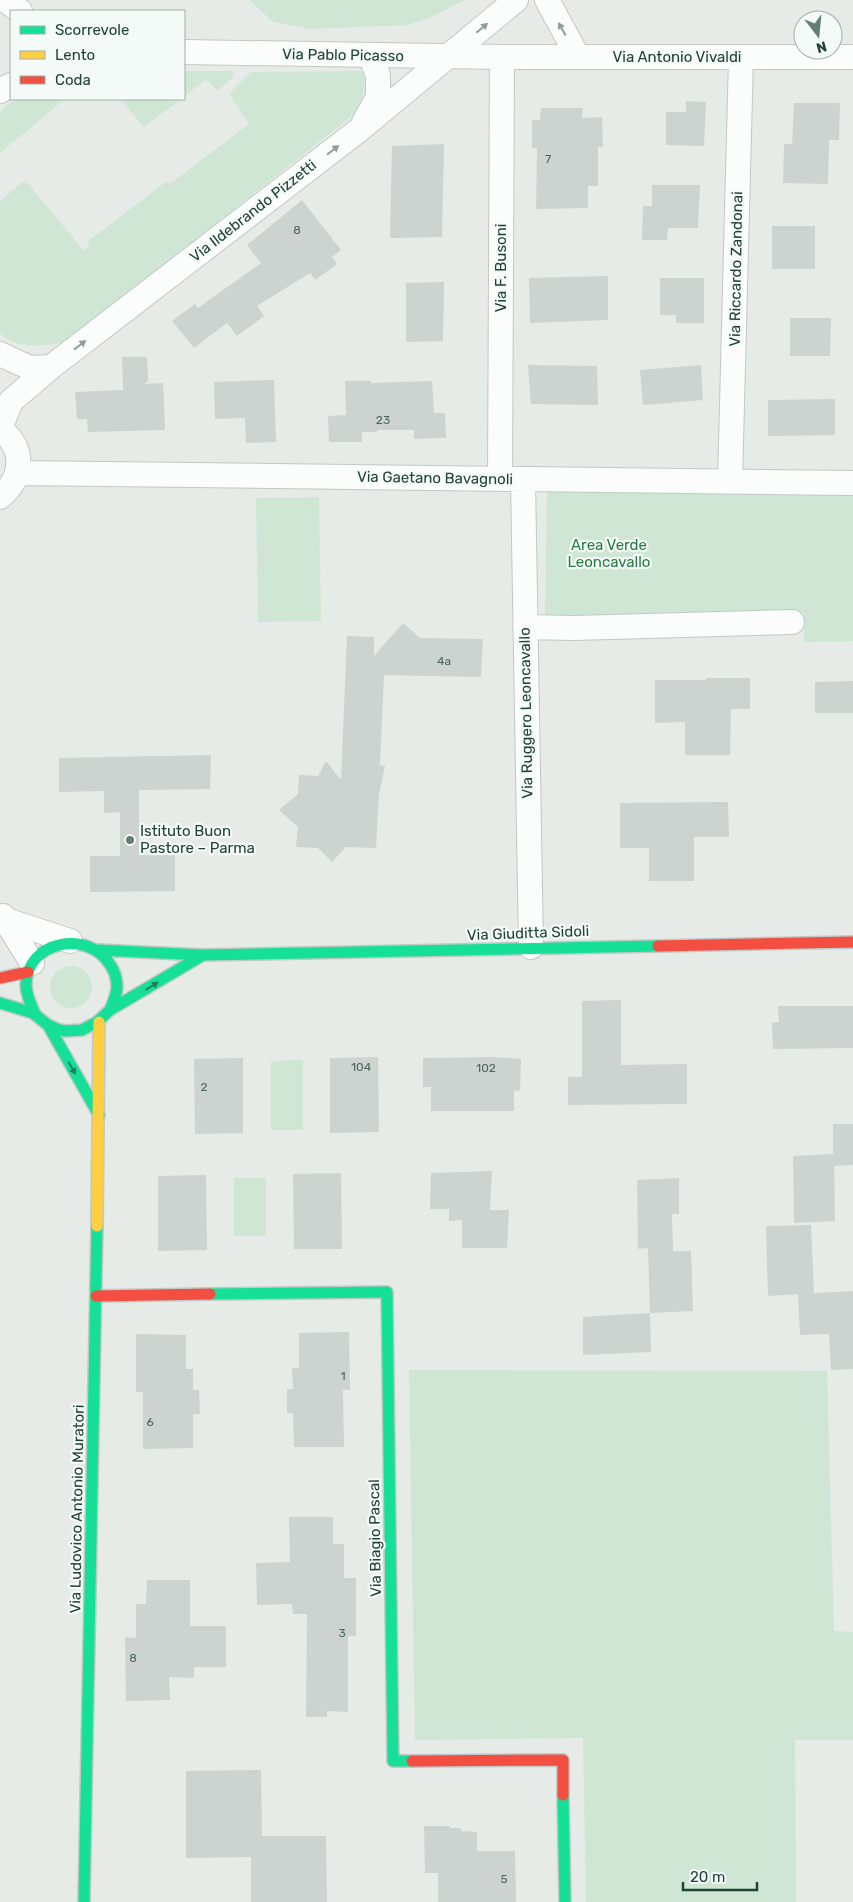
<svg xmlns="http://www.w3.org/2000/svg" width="853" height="1902" viewBox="0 0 853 1902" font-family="Rubik,sans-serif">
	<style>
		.green { fill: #cee6d3 }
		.building { fill: #ccd3d0 }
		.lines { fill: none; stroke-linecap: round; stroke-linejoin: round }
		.street-casing { stroke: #c3c8c5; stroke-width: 26 }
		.fast-casing { stroke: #c1c9c5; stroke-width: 14 }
		.slow-casing { stroke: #c1c9c5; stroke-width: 14 }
		.jam-casing { stroke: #c1c9c5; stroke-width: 14 }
		.street { stroke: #fbfcfc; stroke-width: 24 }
		.fast { stroke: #16e098; stroke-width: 11 }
		.slow { stroke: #ffcf43; stroke-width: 11 }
		.jam { stroke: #f24e42; stroke-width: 11 }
		.oneway { fill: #8e9f99 }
		.oneway2 { fill: #1d815d }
		.poi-dot { fill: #667d74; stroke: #f4faf7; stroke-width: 2 }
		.labels { text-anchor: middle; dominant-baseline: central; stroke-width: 4.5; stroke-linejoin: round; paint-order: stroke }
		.number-label { font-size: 12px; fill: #4d675d }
		.street-label { font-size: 15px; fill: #214236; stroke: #f4faf7 }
		.park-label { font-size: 15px; fill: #267d40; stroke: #f4faf7 }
		.poi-label { font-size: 15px; fill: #214236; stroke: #f4faf7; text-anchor: start }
	</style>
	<rect width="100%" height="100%" fill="#e6ebe8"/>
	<path class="green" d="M250 0H465L436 15 408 25 310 29 273 22Z
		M184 71H233L234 76 217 91 206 79 184 97Z
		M363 71C367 86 362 98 357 112L65 343C44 345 16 350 0 333V201L25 180 84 251 90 246 87 242 167 181 170 184 249 124 229 94 251 72Z
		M18 99H65L0 153V113L5 106Z
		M120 99H181L144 127Z
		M547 490 853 492V641L804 642V613L545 617Z
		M319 497 321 621 258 622 256 498Z
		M50 987a21 21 0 1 1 42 0a21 21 0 1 1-42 0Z
		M303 1060V1130H271V1061Z
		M234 1178H266V1236H234Z
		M409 1370 827 1371 834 1631 853 1632V1740H795L796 1902H586L583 1738 415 1740Z"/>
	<path class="building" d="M686 101 706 102 704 146 666 145V112H686Z
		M794 103H840L839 140H829L828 184 783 183 784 144H792Z
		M541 108H583L582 118 602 117 603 147H598V186H588V208L536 209 537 148H532V120H540Z
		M444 144 442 237 390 238 392 146Z
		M652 185H700L698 228H668L667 240H642L643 206H652Z
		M302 200 341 250 332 257 337 264 315 280 310 273 257 306 264 316 237 336 227 323 194 348 172 321 195 304 198 308 261 263 247 245Z
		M772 226H815V269H772Z
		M608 276V320L530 323 529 278Z
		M660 278H704V323H676V315H660Z
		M444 282 443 341 406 342V283Z
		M790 318H831L830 356H790Z
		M122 357H147L148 381 144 384 163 383 165 430 88 432 87 419H77L75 392 123 390Z
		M528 365 597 366 598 405 531 404Z
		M701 365 703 400 643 405 640 370Z
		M274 380 276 442 246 443 245 418 215 419 214 382Z
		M345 381H371V383L432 381 434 413H445L446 438 414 439V430H377V432H362V442H329L328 416 346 415Z
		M835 399V435L768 436V400Z
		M403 623 420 638 483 639 481 677 384 675 380 765 385 766 379 794 376 848 346 847 332 862 318 848 296 847 298 827 279 810 298 794 299 775 318 776 326 761 341 780 347 636 374 637V656Z
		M706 678H750V709H731L730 755H685V722L655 723V680H706Z
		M853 681V713H815V682Z
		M211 755 210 789 139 790V855H175V891L90 892V856H120V812L104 813V791L59 792V758Z
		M728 802 729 837H694V881H649V848H620V803Z
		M621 1000V1065L687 1064V1104L568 1105V1077H582V1001Z
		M778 1006H853V1048L773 1049 772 1023 779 1022Z
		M378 1057 379 1132 330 1133V1058Z
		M493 1057 521 1059 520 1090 514 1091V1111H431V1087H423V1058Z
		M243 1058V1133L195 1134 194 1059Z
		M833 1124H853V1165L834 1166V1156L835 1221 794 1223 793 1156 833 1154Z
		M492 1171 490 1210H509L507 1248H462V1220L449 1221V1209H430L431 1173Z
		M341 1173 342 1249H294L293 1174Z
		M206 1175 207 1250 158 1251V1176Z
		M679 1178V1214H672L673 1251H691L693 1311 650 1313 648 1248 638 1249 637 1180Z
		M811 1225 814 1293 768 1296 766 1226Z
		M853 1291V1369L831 1370 829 1334 800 1335 798 1294Z
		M650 1313 651 1352 583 1355V1317Z
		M349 1332 350 1390H343L344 1447H294L293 1413H287V1389H293L292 1368H299V1333Z
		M136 1334 186 1335V1369H193V1390H199L200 1414H193V1448L143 1449V1392H136Z
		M289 1517H333V1544H344V1578H356V1636H348V1712L327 1711V1717H306L307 1614H293L292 1604 257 1605 256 1563 290 1562Z
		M147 1580H190V1626H226V1667H194V1678L169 1677 170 1700 126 1701 125 1637 136 1638V1604H146Z
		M261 1770 262 1836H326L327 1902H251V1857L186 1858V1771Z
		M424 1826H450V1828H461V1831L477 1832V1851H515L516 1902H438V1873H425Z"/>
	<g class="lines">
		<g class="street-casing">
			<path id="street" d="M5 0 20 11
				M547 0 578 57
				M184 52 502 57H853
				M0 91 11 85
				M364 122 378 97V75L370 55
				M0 354 30 368 51 367
				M0 429 11 401 51 367 359 130 516 0
				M0 429C25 448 24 477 0 497
				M17 473 853 483
				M500 479 502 57
				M523 479 531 947
				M730 482 741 57
				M525 627 574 628 792 622
				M3 916 32 963
				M6 920 70 941"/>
		</g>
		<g class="fast-casing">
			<path id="fast" d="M98 950 203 955 658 946
				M0 1003 33 1013 48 1025 57 1029 65 1031 82 1030 97 1022 110 1010 203 955
				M35 1014C31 1005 26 995 26 985 26 941 89 928 111 966 115 972 117 981 117 988 116 996 113 1003 110 1010
				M48 1025 99 1115
				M210 1294 387 1292 393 1761H412
				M563 1795 565 1902
				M84 1902 97 1226"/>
		</g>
		<g class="slow-casing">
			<path id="slow" d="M97 1226 99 1022"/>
		</g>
		<g class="jam-casing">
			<path id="jam" d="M658 946 853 942
				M0 978 28 972
				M96 1296 210 1294
				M412 1761 563 1760V1795"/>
		</g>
		<use href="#street" class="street"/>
		<use href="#fast" class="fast"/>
		<use href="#slow" class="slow"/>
		<use href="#jam" class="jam"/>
	</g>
	<defs><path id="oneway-solid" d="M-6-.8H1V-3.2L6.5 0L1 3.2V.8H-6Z" transform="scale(1.25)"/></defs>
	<g class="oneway">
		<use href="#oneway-solid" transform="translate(482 28) rotate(-40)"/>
		<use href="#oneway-solid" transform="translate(562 29) rotate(-119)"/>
		<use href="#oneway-solid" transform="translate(333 150) rotate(-38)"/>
		<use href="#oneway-solid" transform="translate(80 345) rotate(-38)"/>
	</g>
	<g class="oneway2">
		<use href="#oneway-solid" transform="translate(152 986) rotate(-31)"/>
		<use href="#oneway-solid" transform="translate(72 1068) rotate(60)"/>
	</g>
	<circle class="poi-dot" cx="130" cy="840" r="5"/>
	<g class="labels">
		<g class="number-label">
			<text x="548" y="159">7</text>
			<text x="297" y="230">8</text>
			<text x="383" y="420">23</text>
			<text x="444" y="661">4a</text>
			<text x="361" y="1067">104</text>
			<text x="486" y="1068">102</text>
			<text x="204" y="1087">2</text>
			<text x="343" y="1376">1</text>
			<text x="150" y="1422">6</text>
			<text x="342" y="1633">3</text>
			<text x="133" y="1658">8</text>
			<text x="504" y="1879">5</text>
		</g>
		<g class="street-label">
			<text transform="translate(343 55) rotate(1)">Via Pablo Picasso</text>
			<text x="677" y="57">Via Antonio Vivaldi</text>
			<text transform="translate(253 211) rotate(-38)">Via Ildebrando Pizzetti</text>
			<text transform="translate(501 268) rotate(-90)">Via F. Busoni</text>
			<text transform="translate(736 269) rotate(-89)">Via Riccardo Zandonai</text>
			<text transform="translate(435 478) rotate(1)">Via Gaetano Bavagnoli</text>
			<text transform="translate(526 713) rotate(-91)">Via Ruggero Leoncavallo</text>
			<text transform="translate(528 933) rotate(-2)">Via Giuditta Sidoli</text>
			<text transform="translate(77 1509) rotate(-89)">Via Ludovico Antonio Muratori</text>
			<text transform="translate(375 1538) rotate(-91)">Via Biagio Pascal</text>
		</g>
		<g class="park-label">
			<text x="609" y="545">Area Verde<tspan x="609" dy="17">Leoncavallo</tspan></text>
		</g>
		<g class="poi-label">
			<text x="140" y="831">Istituto Buon<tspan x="140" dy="17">Pastore – Parma</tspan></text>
		</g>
	</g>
	<rect x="10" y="10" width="175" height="90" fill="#f4faf7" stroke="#a0b0aa"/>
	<rect x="20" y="26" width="25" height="8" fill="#16e098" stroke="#a0b0aa"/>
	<text x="55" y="35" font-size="15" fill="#214236">Scorrevole</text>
	<rect x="20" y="51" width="25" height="8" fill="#ffcf43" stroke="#a0b0aa"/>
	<text x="55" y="60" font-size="15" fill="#214236">Lento</text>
	<rect x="20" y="76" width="25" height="8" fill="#f24e42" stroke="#a0b0aa"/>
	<text x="55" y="85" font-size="15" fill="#214236">Coda</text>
	<g transform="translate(818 35) rotate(164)"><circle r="24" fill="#f4faf7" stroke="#a0b0aa"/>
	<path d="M0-4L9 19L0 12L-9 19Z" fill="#667d74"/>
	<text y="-8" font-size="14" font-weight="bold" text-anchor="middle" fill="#214236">N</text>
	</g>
	<path d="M683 1882v8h74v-8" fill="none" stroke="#214236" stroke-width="2.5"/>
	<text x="690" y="1882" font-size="15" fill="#214236" stroke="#f4faf7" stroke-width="4" paint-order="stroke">20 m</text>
</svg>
